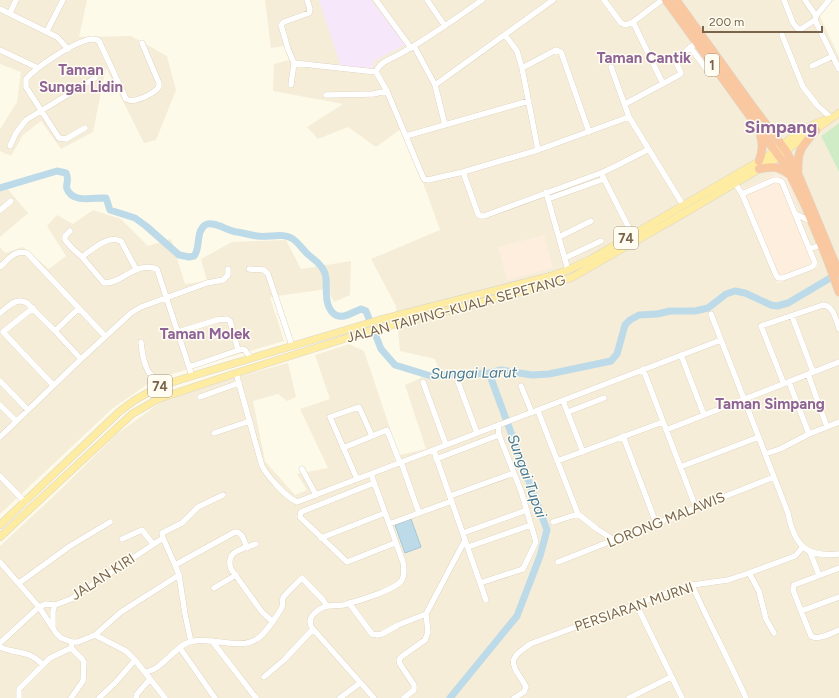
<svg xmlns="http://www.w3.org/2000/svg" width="839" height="698" viewBox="0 0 839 698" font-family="Figtree,sans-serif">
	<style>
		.residential { fill: #f5edd8 }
		.commercial { fill: #feeede }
		.education { fill: #f7e7fa }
		.green { fill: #cfecc7 }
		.water { fill: #bddae9; stroke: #a3c7db }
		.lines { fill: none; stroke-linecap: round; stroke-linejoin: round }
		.river { stroke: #bddae9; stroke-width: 7 }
		.minor-casing { stroke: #d1c4ae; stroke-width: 6 }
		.major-casing { stroke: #dcd7d0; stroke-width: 8 }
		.highway-casing { stroke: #dcd7d0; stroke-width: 9 }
		.minor { stroke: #fff; stroke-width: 5.5 }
		.major { stroke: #fdeca2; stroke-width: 7 }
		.highway { stroke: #f9c8a0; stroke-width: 8 }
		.labels { text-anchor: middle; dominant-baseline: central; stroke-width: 3; stroke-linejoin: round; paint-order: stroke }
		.shield { fill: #fffcf2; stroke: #a2927e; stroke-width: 1 }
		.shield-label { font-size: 13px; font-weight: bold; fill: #7a654c }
		.street-label { font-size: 14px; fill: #7a654c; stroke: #fffcf2 }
		.neighbourhood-label { font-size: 15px; font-weight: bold; fill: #8e6496; stroke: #fffcf2 }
		.water-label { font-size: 15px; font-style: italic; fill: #477995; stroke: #fffcf2 }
		.district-label { font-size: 18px; font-weight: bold; fill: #8e6496; stroke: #fffcf2 }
	</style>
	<rect width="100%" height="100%" fill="#fdfaea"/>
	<path class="residential" d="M0 0H87L79 37 131 36 167 56 176 90 156 140 144 143 106 68 93 132 61 149 41 121 23 135 11 156 0 151V129L17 102 21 72 0 64Z
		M265 0H834L819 14 839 57V123L821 136 839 172V698H0V546L58 492 117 434 161 402 225 380 288 363 296 397 287 401 278 394 253 401 265 461 295 495 307 490 297 474 328 468 300 409 330 399 315 355 349 344 364 351 399 455 426 449 405 385 439 370 435 359 400 351 396 306 371 259 440 230 425 188 401 129 376 147 348 127 318 139 307 127 343 104 273 91 274 64 289 60 284 46 271 48Z
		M7 188 28 213 0 237V190Z
		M93 210 121 219 148 246 171 239 185 284 207 281 201 259 232 242 286 240 301 269 351 261 350 295 334 302 327 289 270 297 284 341 155 379 112 409 0 514V247L5 253 23 247 49 269 66 256 47 226 57 215 73 224Z"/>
	<path class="commercial" d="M776 174 786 178 819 267 777 284 737 192Z
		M544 235 553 268 507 280 498 247Z"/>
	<path class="education" d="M319 0H371L405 45 374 61 373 68 341 67Z"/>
	<path class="green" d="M839 123V172L821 136Z"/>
	<path class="water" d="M411 519 421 547 405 553 395 525Z"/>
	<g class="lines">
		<path class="river" d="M0 188 57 171 66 173C70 182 65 183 67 189 73 204 94 197 106 198L110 210 135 218 146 226 179 255 189 257 194 256C201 248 195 233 205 225 212 220 228 231 237 232 244 233 250 235 257 236 269 238 283 232 293 239 300 244 304 252 311 257 318 262 325 268 326 278 327 289 324 304 333 313 341 321 353 312 361 309L366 311 381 349 395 365 431 376 489 373 501 370 532 375 549 374 611 361 617 354 625 325 630 320 639 315 657 314 670 311H695L708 308 726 294 735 291 745 293 771 305 777 306 788 303 837 274
			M450 698 517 616 540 556 547 530 489 373"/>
		<g class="minor-casing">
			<path id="minor" d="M376 0 411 48
				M427 0 445 26
				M604 0 621 23 626 25 633 22 662 0
				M784 0 793 23 798 29H801L815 20
				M805 0 816 16
				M829 0 816 16 815 20 839 69
				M0 9 57 37 68 49
				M10 13 16 0
				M633 22 663 84
				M47 31 63 0
				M505 35 517 51 522 68 538 150
				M782 35 803 87 817 105 831 118
				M414 46 435 85 445 125
				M690 47 707 70H710L715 68
				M0 50 38 68
				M294 63 288 49 281 25 284 22 309 13 310 9 307 0
				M812 66 833 56
				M611 67 629 117 683 205
				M522 68 556 50 561 52 589 132
				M376 72C380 62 390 59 398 55 427 39 454 20 482 0
				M291 85 294 63 376 72 387 91 420 170 424 179 428 180 463 172 538 150 629 117
				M435 85 553 0
				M326 95 373 94 387 91
				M625 104 679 75 681 73 675 60 696 43
				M85 128 66 139 59 138 26 87V79C36 67 69 46 84 41 89 39 95 38 99 41L126 99C134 104 153 94 159 87V83L142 43
				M406 136 529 101
				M10 146 16 133 26 120 95 78
				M463 172 478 214 480 216H484L601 173C617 166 633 157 649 149
				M601 173 632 234
				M735 183 742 194 776 275 778 278H783L812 267 815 263 782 182 778 180H774L742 194
				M546 192 568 270
				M548 199 604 179
				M0 210 11 201
				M795 214 811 221
				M70 231 65 236V240L72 248 82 257 104 283C122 284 135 261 157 269L192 376
				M559 237 591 221
				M809 249 821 245
				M82 257C93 249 107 235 121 241L136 269
				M565 258 601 241
				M0 267C8 260 15 249 27 253L105 336
				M249 269 264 270 268 274 292 346
				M33 308 3 332 53 385
				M0 313C9 306 16 297 27 303L55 331 81 359
				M711 314 788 513C794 544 805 558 839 554
				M792 316 813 372
				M55 331 79 308
				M178 332 217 320 227 319 230 321 238 350
				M141 342C142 352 143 362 148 371 152 377 157 380 160 386
				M681 355 704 415
				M189 367 242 349 245 350 251 359
				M643 369 696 508
				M236 373 262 466C268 477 286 497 297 502L721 340
				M808 374 827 427
				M0 381 28 410
				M423 382 446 445
				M458 382 477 433
				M789 382 809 434
				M784 384 761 326 823 305C834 306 836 320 839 329
				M521 386 532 413
				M200 397 239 383
				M563 401 583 452
				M0 405 16 421
				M538 411 578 514 597 529 614 540
				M568 412 604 398
				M666 430 839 362
				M214 433 250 421
				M623 436 656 523
				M0 437 81 359 131 313 141 307 207 283 223 280 228 275V269
				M343 448 387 430 400 463
				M434 451 486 600
				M765 454 780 449 809 434 839 422
				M436 459 499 435
				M557 461 663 422
				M401 462 419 513
				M680 467 759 437
				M302 469 316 495
				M371 474 403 562C404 568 405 574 402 580 396 590 355 602 343 605 337 606 330 605 324 607 315 611 305 619 313 629L374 698
				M0 476 25 502
				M357 479 330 417 359 407 372 436
				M374 483 301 512 300 517 347 562 395 543
				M450 496 514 473
				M553 522 578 514
				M389 524 452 501
				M463 533 527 510
				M321 538 385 513
				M122 539 142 530 153 544
				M256 544C242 549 225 551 231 569L262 612 272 621
				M468 547 531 525
				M810 552 819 575
				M0 562 39 607 56 633 61 638 72 642H78L95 635 121 612 179 575
				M558 562 774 477
				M175 565 235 532C243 532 244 541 247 548
				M749 573 759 591 766 619 774 633
				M19 583 70 546 110 522
				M480 583 523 569 536 542 521 491 499 435 498 425
				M692 585C709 623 729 660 746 698
				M214 588 236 575
				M839 597 801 611 811 636C818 641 831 633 839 630
				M349 603 372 634 377 635 382 634 398 625 426 614 465 540
				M638 603 639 610 682 698
				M801 611 793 590 794 585 839 568
				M53 628V611L55 605
				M95 635 126 651 135 660 165 698
				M212 641 256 698
				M191 642 185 614 179 575 175 565 163 538 162 533 182 523 198 507 223 495
				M0 643 39 607 46 604 55 605 71 599 163 538
				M0 647C18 655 27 649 42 664
				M71 648 82 659 84 662 83 681 71 698
				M180 648 215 698
				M145 672C161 670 171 652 185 644 205 633 238 652 257 639 264 635 278 615 282 607 283 605 282 601 283 598 286 593 297 583 302 578L323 600 327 606
				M264 677 284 660 313 629
				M19 698V689L50 658 71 648 72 642
				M99 698 115 683 135 660
				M136 698 137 694 150 679
				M340 698 360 683
				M404 698 414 690V685L400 664 399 660 401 657 425 640 428 632 426 614
				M514 698 524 692 526 687C523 679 509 666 515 657 518 652 525 648 530 644L669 592 692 585 728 580 749 573 795 556 803 547
				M629 698 671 677"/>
		</g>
		<g class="major-casing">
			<path id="major" d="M0 525 120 411 135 400 149 392 160 386 192 376 379 320 551 276 568 270 591 259 768 156C785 142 808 124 829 119
				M0 537 132 414 158 399 236 373 366 332 537 288 571 278 683 214 773 161 795 144 839 113"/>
		</g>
		<g class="highway-casing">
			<path id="highway" d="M666 0 786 166 805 205 828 261 839 292
				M676 0 750 103 786 151 798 174 839 273
				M759 161C763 151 763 144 760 133
				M759 169C773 166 777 166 789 174
				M798 172C797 150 802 146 816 130"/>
		</g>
		<use href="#minor" class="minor"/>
		<use href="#major" class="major"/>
		<use href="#highway" class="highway"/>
	</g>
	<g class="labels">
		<g class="shield">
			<rect x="705" y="54" width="14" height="22" rx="3"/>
			<rect x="614" y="227" width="24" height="22" rx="3"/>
			<rect x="148" y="375" width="24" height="22" rx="3"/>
		</g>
		<g class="shield-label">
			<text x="712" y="65">1</text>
			<text x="626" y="238">74</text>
			<text x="160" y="386">74</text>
		</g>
		<g class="street-label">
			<text transform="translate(456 309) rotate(-15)">JALAN TAIPING-KUALA SEPETANG</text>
			<text transform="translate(666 520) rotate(-22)">LORONG MALAWIS</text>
			<text transform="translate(103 577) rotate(-33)">JALAN KIRI</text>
			<text transform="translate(634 607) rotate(-19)">PERSIARAN MURNI</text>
		</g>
		<g class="neighbourhood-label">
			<text x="644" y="58">Taman Cantik</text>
			<text x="81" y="70">Taman<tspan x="81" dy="17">Sungai Lidin</tspan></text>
			<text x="205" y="334">Taman Molek</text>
			<text x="770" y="404">Taman Simpang</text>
		</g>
		<g class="water-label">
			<text transform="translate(474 373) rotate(-1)">Sungai Larut</text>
			<text transform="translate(527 476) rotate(70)">Sungai Tupai</text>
		</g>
		<g class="district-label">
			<text x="781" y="127">Simpang</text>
		</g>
	</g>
	<path d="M703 26v6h119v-6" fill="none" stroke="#7a654c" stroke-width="2"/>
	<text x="709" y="26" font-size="12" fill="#7a654c" stroke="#fffcf2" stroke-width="3" paint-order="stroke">200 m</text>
</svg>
